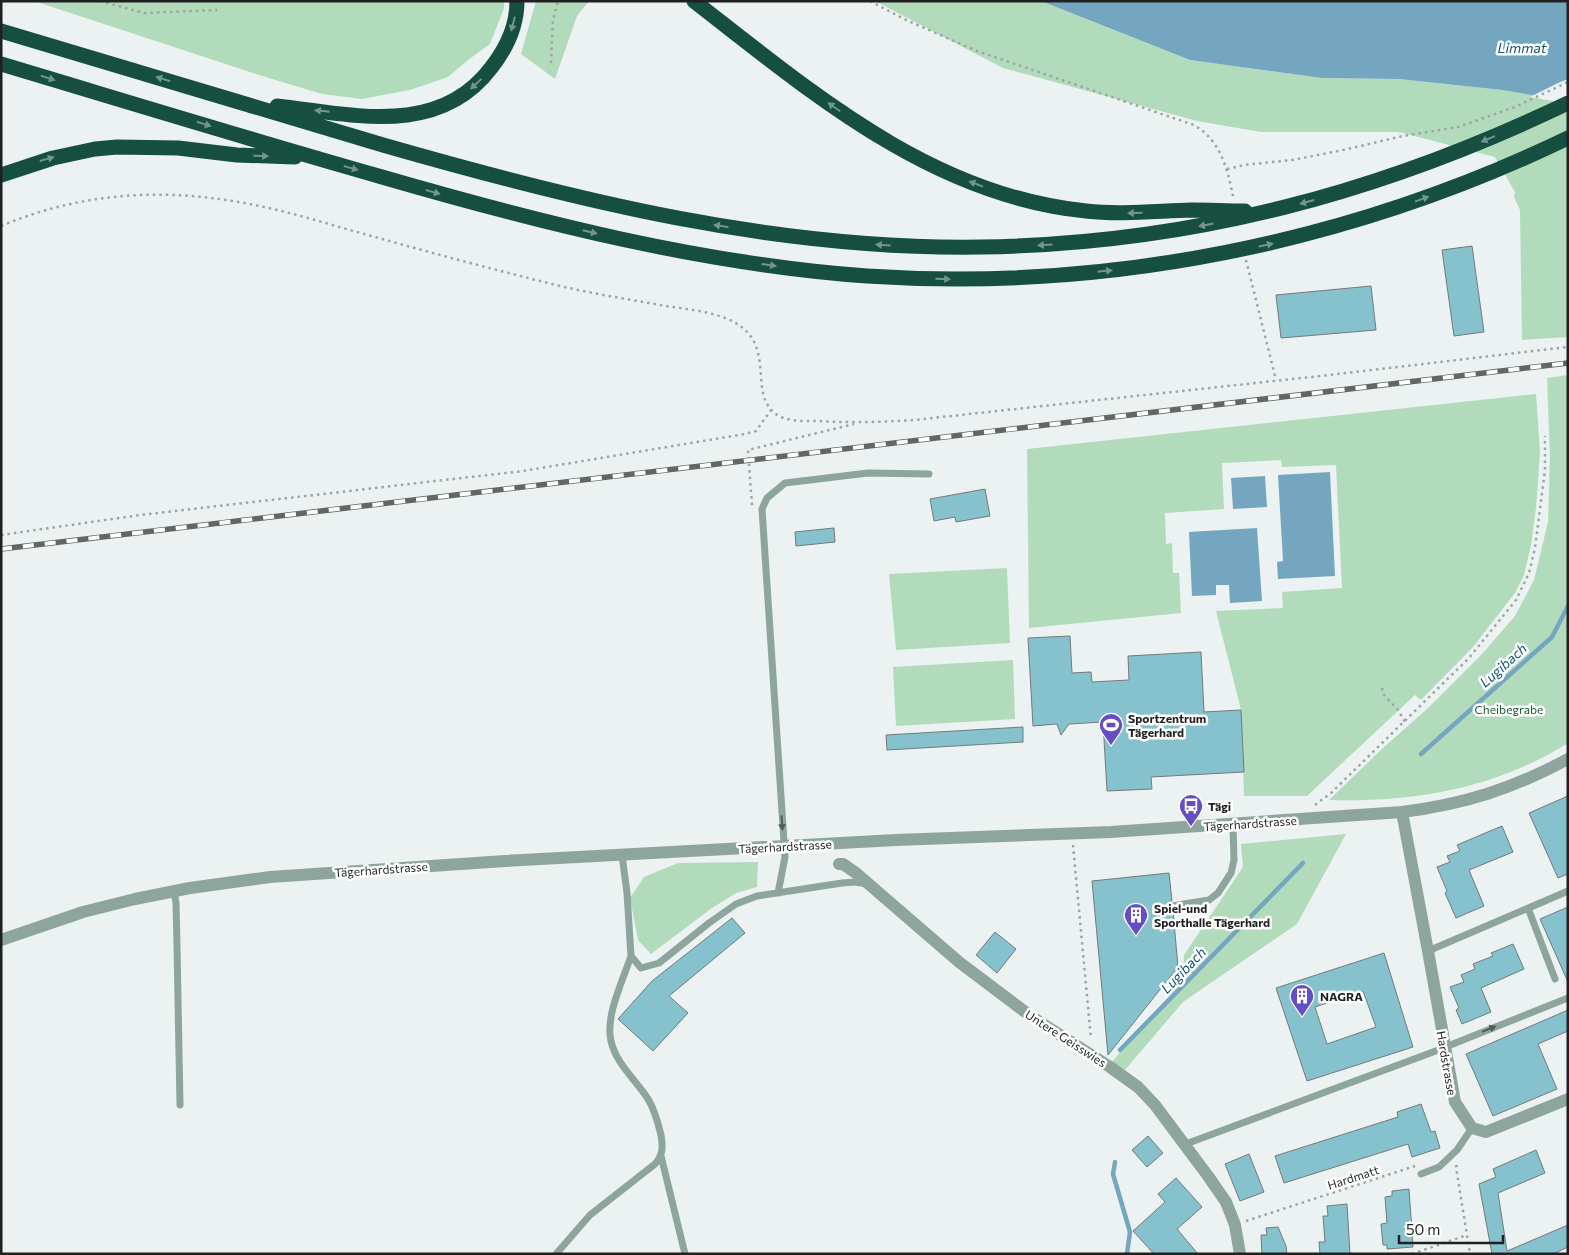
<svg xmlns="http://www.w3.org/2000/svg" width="1569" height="1255" viewBox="0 0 1569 1255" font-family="Commissioner,sans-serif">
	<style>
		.green { fill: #b2dbbc }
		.water { fill: #74a7bf }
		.pier { fill: #ebf2f1 }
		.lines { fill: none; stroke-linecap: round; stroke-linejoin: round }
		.stream { stroke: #74a7bf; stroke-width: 4.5 }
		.building { fill: #85c2cd; stroke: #747a7b; fill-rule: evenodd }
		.path { stroke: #9fa4a4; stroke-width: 2.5; stroke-dasharray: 2.5 4; stroke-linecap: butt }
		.service { stroke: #8da59c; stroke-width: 7 }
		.minor { stroke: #8da59c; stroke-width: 12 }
		.motorway { stroke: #164f40; stroke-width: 15 }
		.rail-casing { stroke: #626665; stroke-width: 5.5 }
		.rail { stroke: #fff; stroke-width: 4; stroke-dasharray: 11; stroke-linecap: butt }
		.oneway { fill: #73958c }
		.oneway2 { fill: #505c58 }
		.labels { text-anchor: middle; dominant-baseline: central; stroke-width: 5; stroke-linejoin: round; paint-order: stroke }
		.park-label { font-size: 12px; fill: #195a31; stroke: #fff }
		.poi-label { font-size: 12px; font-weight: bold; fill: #1f2121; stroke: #fff; text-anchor: start }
		.street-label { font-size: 12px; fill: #1f2121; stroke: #fff }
		.water-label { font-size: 14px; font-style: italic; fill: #11546d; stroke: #fff }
	</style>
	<rect width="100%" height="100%" fill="#ebf2f1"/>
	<path class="green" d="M34 1H504V8L490 44 468 60 448 77 410 90 362 99 322 94 259 75Z
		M536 1H589L577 16 555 79 521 54Z
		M875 1H1041L1190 60 1322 78 1399 79 1502 90 1568 101V337L1522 340 1520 210 1514 197 1515 192 1495 157 1399 132H1261L1197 121 1003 68Z
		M1568 375V743C1497 788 1412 803 1329 800L1382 749 1428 708 1482 654 1515 616 1534 580 1548 522 1550 457 1547 378Z
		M1536 394 1540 452 1536 508 1531 545 1524 575 1515 593 1473 647 1421 700 1415 695 1307 796H1244L1241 710 1216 611 1283 608 1282 592 1342 588 1336 465 1282 467 1281 460 1222 463 1224 509 1165 513 1166 544 1172 543 1173 573H1179L1181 613 1029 628 1027 449Z
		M1007 568 1010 643 896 650 889 574Z
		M1013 660 1015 719 896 726 893 667Z
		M1346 834 1297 924 1183 1002 1125 1070 1111 1063 1183 980 1184 955 1243 867 1241 844Z
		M758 862 757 887 736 893 712 908 651 954 638 940 630 898 644 877 678 863Z"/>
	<path class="water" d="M1041 1H1568V101L1502 90 1399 79 1322 78 1190 60Z
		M1330 472 1335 576 1278 579 1277 562 1283 561 1278 475Z
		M1265 476 1267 507 1233 509 1231 478Z
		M1257 528 1262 601 1230 603 1229 585H1216V595L1192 596 1189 532Z"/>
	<path class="pier" d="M1568 79V104L1530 97 1558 83Z"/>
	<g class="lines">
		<path class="stream" d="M1421 754 1552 637 1568 606
			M1120 1050 1303 863
			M1115 1162 1113 1174 1130 1232 1127 1254"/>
	</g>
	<path class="building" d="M1472 246 1484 332 1454 336 1442 250Z
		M1371 286 1376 330 1281 338 1276 295Z
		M985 489 990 516 956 522 955 517 934 521 930 499Z
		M834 528 835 542 796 546 795 532Z
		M1070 636 1072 673 1091 672 1092 682 1129 680 1128 656 1201 652 1204 712 1241 710 1244 772 1151 777 1152 789 1107 791 1103 722 1069 724 1061 735 1057 724 1033 726 1028 638Z
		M1023 727V742L887 750 886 735Z
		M1568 796V874L1558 878 1529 813Z
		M1502 826 1513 852 1469 870 1484 906 1456 918 1445 893 1447 891 1437 867 1450 862 1447 856 1460 851 1457 845Z
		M1169 873 1172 901 1168 902 1167 906 1168 910 1173 911 1178 967 1108 1055 1092 881Z
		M1568 907V982L1540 919Z
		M732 918 745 933 669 996 688 1013 653 1051 618 1019 652 981Z
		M995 932 1016 949 997 973 976 955Z
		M1513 944 1524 969 1481 988 1491 1012 1462 1024 1456 1010 1459 1008 1450 987 1464 982 1461 975 1475 969 1473 964 1493 956 1491 953Z
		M1384 953 1413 1047 1307 1081 1276 988ZM1363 991 1376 1027 1327 1044 1315 1007Z
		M1568 1010V1031L1538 1044 1557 1089 1493 1116 1466 1054Z
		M1421 1104 1431 1132 1435 1131 1440 1148 1412 1157 1408 1144 1284 1183 1275 1156 1398 1117 1397 1112Z
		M1148 1136 1163 1153 1147 1167 1132 1150Z
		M1536 1150 1545 1173 1498 1193 1507 1251 1568 1225V1247L1553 1254H1492L1479 1184 1496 1177 1493 1169Z
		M1249 1154 1264 1192 1240 1201 1225 1164Z
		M1176 1178 1202 1207 1177 1229 1198 1254H1154L1133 1231 1165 1202 1158 1194Z
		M1409 1189 1413 1247 1387 1249V1245H1383L1381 1224 1387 1223 1385 1197 1392 1196V1191Z
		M1347 1204 1350 1254H1320L1319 1242H1325L1323 1216H1328L1327 1206Z
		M1278 1227 1286 1246 1287 1254H1262L1261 1235H1267L1266 1228Z"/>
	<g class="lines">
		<path class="path" d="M100 1 144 13 217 10
			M870 1 906 20 977 51 1194 125C1221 141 1227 168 1233 196
			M551 63 553 20 558 1
			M1227 169 1244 165 1292 160 1343 150 1403 136 1458 127 1515 107 1568 82
			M1 226C92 188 182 187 277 210 307 217 338 227 368 235 428 252 488 268 548 283 587 293 627 299 666 306 686 309 707 311 725 318 783 340 743 395 779 416 791 422 805 421 818 421 850 423 882 422 914 420L1320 376 1568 347
			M1246 260 1276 380
			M752 505 748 450 854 424
			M1 535 140 515 523 471 745 434 756 431 771 410
			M1382 688 1383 694 1398 710 1405 722
			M1315 805 1331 793 1469 658 1516 600 1529 573 1535 548 1545 470V436
			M1073 845 1091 1039
			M1457 1165 1456 1167 1470 1254
			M1246 1221 1415 1166
			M1412 1254 1467 1235"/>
		<path class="service" d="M622 855 627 893 631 956 641 968 659 963 709 923 736 904 757 896 842 883 855 882 867 884
			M174 891 176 903 177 946 180 1105
			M778 893 785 857 762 509 767 498 785 483 868 473 929 474
			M1172 906 1209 900 1218 893 1231 873 1234 860 1233 825
			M1528 908 1555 979
			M1428 951 1568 891
			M1183 1145 1433 1052 1568 998
			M661 1156 685 1254
			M1421 1174 1439 1167 1457 1150 1472 1128
			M556 1254 590 1215 655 1164C663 1155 663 1147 661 1135 658 1123 655 1110 648 1099 636 1080 616 1064 611 1041 605 1016 623 980 631 956"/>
		<path class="minor" d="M1402 812 1428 951 1455 1102 1472 1128 1486 1132 1568 1099
			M839 864H843L856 873 959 962 1032 1017 1110 1067 1138 1087 1155 1105 1208 1176 1226 1202 1235 1225 1240 1254
			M1 940 83 912 135 899 190 888 270 877 505 861 896 840 1111 832 1402 812C1465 804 1512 789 1568 759"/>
		<path class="motorway" d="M694 1C811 92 932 196 1086 211 1121 215 1156 211 1192 210 1209 210 1227 211 1245 211
			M1 31C128 69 255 108 383 145 578 201 776 250 981 247 1191 244 1380 193 1568 103
			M1 64C128 102 255 141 382 177 541 223 702 264 867 276 1108 292 1350 243 1568 138
			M277 106C351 114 438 138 491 68 506 49 517 25 517 1
			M1 175 53 158 95 149 117 147 178 148 237 155 295 157"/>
		<g class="rail-casing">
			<path id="rail" d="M1 549 1568 363"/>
		</g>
		<use href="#rail" class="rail"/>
	</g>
	<defs><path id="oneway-solid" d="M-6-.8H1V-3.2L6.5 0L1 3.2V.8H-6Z" transform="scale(1.25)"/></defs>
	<g class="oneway">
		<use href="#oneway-solid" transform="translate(513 24) rotate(105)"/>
		<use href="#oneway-solid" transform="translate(48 78) rotate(17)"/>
		<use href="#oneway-solid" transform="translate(163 79) rotate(-163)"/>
		<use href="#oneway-solid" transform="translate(476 84) rotate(137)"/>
		<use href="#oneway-solid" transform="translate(834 107) rotate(-145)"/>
		<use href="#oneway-solid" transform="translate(322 111) rotate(-174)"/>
		<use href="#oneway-solid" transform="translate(204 124) rotate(17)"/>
		<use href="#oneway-solid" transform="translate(1488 139) rotate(157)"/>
		<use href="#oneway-solid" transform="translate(261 156) rotate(2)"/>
		<use href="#oneway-solid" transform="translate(47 159) rotate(-16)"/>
		<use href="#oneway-solid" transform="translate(351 168) rotate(16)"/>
		<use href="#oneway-solid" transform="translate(976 184) rotate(-159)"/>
		<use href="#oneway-solid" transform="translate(433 192) rotate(16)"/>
		<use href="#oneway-solid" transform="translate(1422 199) rotate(-20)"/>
		<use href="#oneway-solid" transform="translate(1307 202) rotate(165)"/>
		<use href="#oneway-solid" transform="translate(1135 213) rotate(179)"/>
		<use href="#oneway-solid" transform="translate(1206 225) rotate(169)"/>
		<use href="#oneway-solid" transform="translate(721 226) rotate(-171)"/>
		<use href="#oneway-solid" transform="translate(590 232) rotate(13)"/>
		<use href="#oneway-solid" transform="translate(883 245) rotate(-177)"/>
		<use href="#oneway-solid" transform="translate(1045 245) rotate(177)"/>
		<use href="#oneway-solid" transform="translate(1266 245) rotate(-12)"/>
		<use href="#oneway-solid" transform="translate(769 265) rotate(8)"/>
		<use href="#oneway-solid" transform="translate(1105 271) rotate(-6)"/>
		<use href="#oneway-solid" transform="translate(943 279) rotate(1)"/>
	</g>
	<g class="oneway2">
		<use href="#oneway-solid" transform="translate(782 823) rotate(86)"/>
		<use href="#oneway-solid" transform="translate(1489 1029) rotate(-22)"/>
	</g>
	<defs>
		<g id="stadium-pin" transform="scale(1.25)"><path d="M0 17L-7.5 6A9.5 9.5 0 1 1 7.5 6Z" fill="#654dc6" stroke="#fff"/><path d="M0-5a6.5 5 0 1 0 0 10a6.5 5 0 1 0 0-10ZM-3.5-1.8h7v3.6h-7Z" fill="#fff"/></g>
		<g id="bus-pin" transform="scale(1.25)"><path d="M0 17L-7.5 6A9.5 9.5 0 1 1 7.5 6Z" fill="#654dc6" stroke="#fff"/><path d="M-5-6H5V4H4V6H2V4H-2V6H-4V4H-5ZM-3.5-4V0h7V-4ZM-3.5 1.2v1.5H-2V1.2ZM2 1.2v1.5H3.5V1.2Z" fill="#fff"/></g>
		<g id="building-pin" transform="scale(1.25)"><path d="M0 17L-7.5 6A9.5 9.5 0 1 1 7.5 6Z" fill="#654dc6" stroke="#fff"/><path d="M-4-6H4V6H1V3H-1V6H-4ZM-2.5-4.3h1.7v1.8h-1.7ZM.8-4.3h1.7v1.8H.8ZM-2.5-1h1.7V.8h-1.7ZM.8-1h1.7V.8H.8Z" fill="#fff"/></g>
	</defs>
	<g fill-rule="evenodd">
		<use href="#stadium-pin" x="1111" y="725"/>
		<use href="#bus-pin" x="1191" y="806"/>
		<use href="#building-pin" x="1136" y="915"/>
		<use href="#building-pin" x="1302" y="996"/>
	</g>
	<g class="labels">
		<g class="park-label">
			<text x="1509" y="709">Cheibegrabe</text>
		</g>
		<g class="poi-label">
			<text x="1128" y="718">Sportzentrum<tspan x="1128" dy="14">Tägerhard</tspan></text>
			<text x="1208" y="806">Tägi</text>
			<text x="1154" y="908">Spiel-und<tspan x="1154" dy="14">Sporthalle Tägerhard</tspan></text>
			<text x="1320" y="996">NAGRA</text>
		</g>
		<g class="street-label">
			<text transform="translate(1250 823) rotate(-4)">Tägerhardstrasse</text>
			<text transform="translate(785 846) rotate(-3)">Tägerhardstrasse</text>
			<text transform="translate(381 869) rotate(-4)">Tägerhardstrasse</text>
			<text transform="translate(1066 1038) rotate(33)">Untere Geisswies</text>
			<text transform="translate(1447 1063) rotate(80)">Hardstrasse</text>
			<text transform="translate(1353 1177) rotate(-18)">Hardmatt</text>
		</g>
		<g class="water-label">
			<text x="1522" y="47">Limmat</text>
			<text transform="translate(1503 665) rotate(-42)">Lugibach</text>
			<text transform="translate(1183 970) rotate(-46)">Lugibach</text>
		</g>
	</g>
	<rect width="1569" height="1255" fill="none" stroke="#1f2121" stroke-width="5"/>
	<path d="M1399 1235v8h104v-8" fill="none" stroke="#1f2121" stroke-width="2.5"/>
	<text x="1406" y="1235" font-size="15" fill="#1f2121" stroke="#ffffff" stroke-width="4" paint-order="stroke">50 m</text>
</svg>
